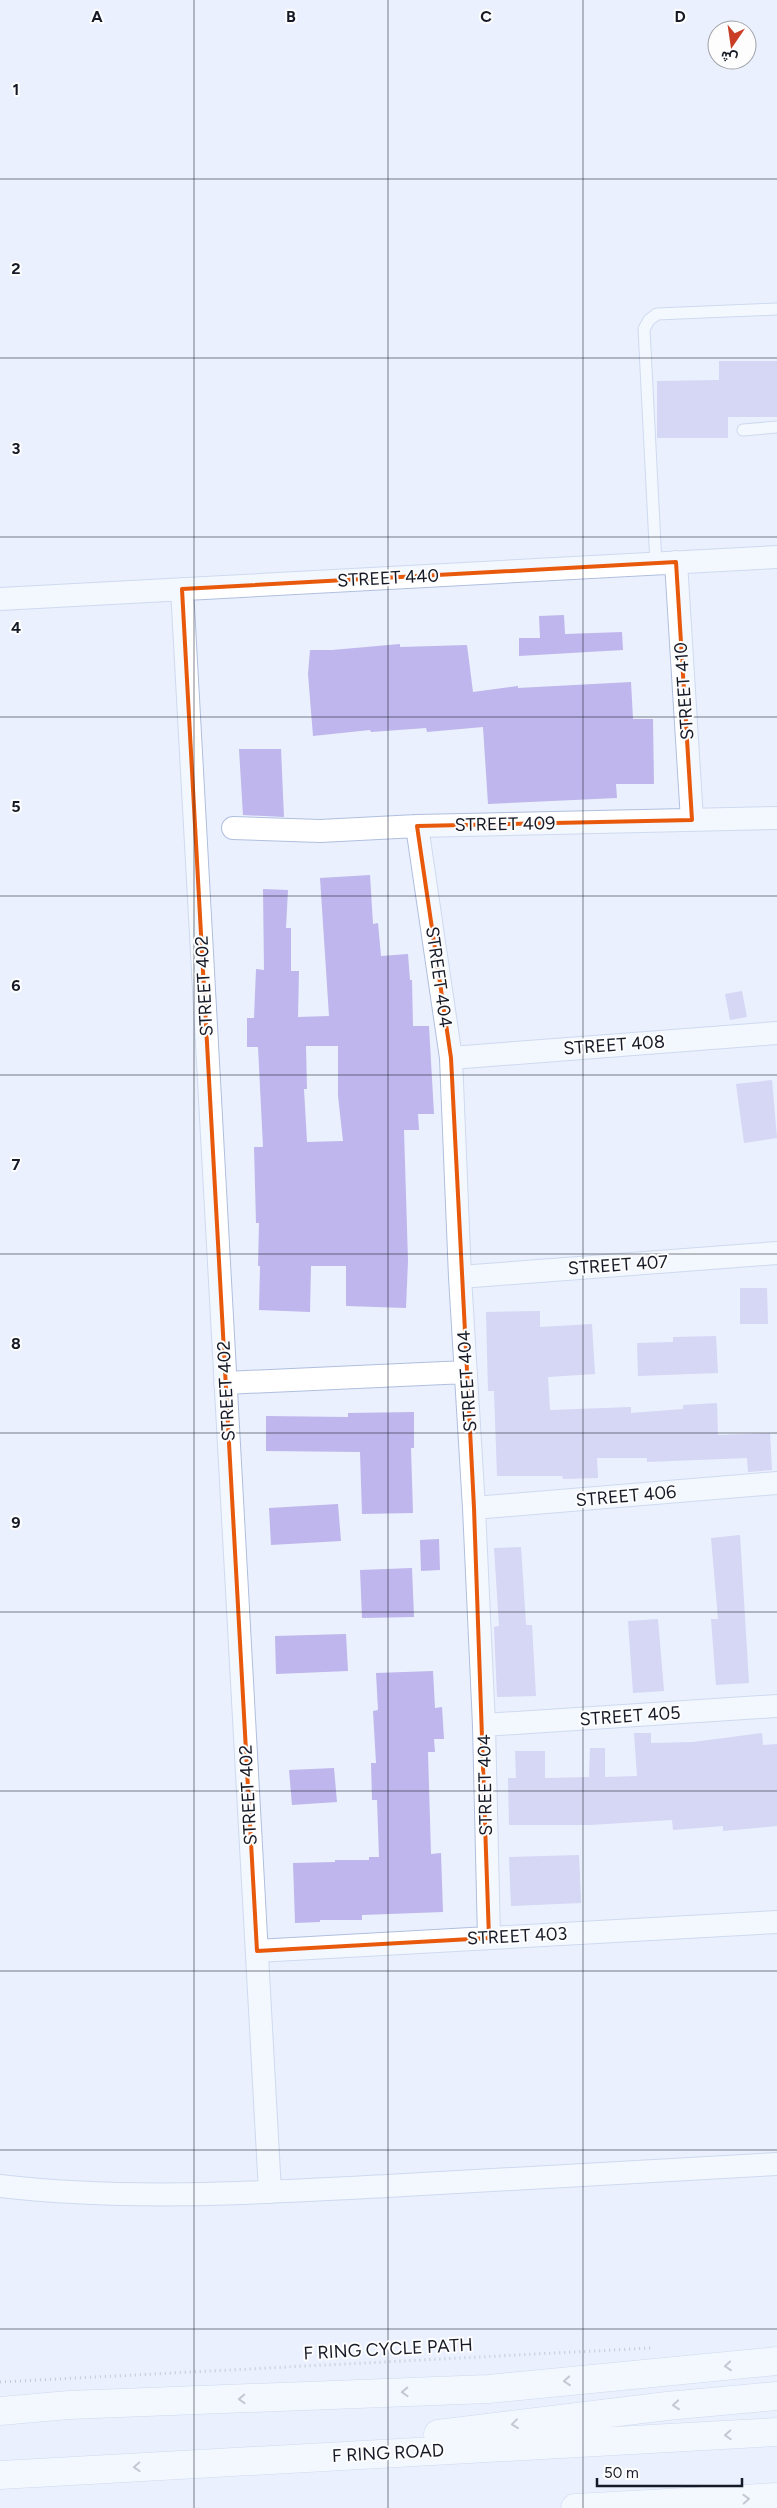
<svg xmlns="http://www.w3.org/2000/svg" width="777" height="2508" viewBox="0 0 777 2508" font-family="Figtree,Vazirmatn,sans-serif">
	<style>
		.building { fill: #beb6ec; fill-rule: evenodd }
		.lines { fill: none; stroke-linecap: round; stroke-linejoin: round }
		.service-casing { stroke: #b0bfdf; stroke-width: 13 }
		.minor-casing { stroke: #b0bfdf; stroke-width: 24 }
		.trunk-casing { stroke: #b0bfdf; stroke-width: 29 }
		.path { stroke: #969ca9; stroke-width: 3; stroke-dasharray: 1 4; stroke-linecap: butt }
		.service { stroke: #fff; stroke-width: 11 }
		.minor { stroke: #fff; stroke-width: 22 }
		.trunk { stroke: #fff; stroke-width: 28 }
		.oneway { stroke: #96989d }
		.marked { fill: none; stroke: #e8590c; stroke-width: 4; stroke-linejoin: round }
		.grid { fill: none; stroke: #151a26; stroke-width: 1; stroke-opacity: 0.55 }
		.labels { text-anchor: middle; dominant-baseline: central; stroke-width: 4; stroke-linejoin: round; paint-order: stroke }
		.street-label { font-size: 18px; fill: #151a26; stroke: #fdfdfd }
		.grid-label { font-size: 16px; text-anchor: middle; font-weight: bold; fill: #151a26; stroke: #fdfdfd; stroke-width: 4; stroke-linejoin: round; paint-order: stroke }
	</style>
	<rect width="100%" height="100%" fill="#eaf0fe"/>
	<path class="building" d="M719 361H777V417H728V438H657V381L719 380Z
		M564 615 565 634 622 632 623 650 519 656V638H540L539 616Z
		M400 644V647L467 645 473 692 518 686V688L631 682 633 719H653L654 784H616L617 798 488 804 483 727 427 732 426 728 371 732 370 730 313 736 308 674 310 650H332Z
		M239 749H281L284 817 243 815Z
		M370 875 373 924 378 923 381 956 408 954 410 980H412L413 1026H429L434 1114H418L419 1130H404L408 1261 406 1308 346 1306V1266H311L310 1312 259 1310 260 1266H258L259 1223H256L254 1147H263L258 1047H247V1018H254L256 969 264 970 263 889 288 890 286 928H291V971H299L298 1017 329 1016 320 878ZM306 1046H338V1096L343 1141 307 1142 304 1089H307Z
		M742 991 747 1017 730 1020 725 994Z
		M772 1080 777 1138 744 1143 736 1084Z
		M740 1288H767L768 1324H740Z
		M540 1311V1327L592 1324 595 1374 548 1377 550 1410 631 1407V1413L683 1409V1405L717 1403 718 1435 770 1433 772 1470 748 1472 747 1458 647 1462V1458H597L598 1478 563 1479 562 1476H497L494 1391H488L486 1312Z
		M716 1336 718 1373 638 1376 637 1343 673 1342V1337Z
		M414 1412V1448H411L413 1513 362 1514 360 1452 266 1451V1416L348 1417V1413Z
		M338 1504 341 1541 271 1545 269 1508Z
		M740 1535 749 1683 716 1685 711 1619H718L711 1538Z
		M439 1539 440 1570 421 1571 420 1540Z
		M521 1547 526 1625H532L536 1696 497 1697 494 1627 499 1626 494 1548Z
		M412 1568 414 1617 362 1618 360 1570Z
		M658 1619 664 1691 633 1693 628 1621Z
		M346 1634 348 1671 276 1674 275 1636Z
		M433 1671 435 1708 442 1707 444 1739H434L435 1752H428L431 1854 441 1853 443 1912 362 1915V1920H320V1922L295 1923 293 1863 335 1862V1860H369V1857H379L377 1800H372L371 1763H376L373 1711 378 1710 376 1673Z
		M634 1733H651V1743L693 1742 762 1733 763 1745 777 1744V1826L723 1831V1826L673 1830 672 1820 590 1825H509L508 1778H516L515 1751H545V1778L589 1777 590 1748H605V1777L637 1776Z
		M334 1768 337 1802 292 1805 289 1770Z
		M579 1855 581 1903 511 1906 509 1857Z"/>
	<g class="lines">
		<g class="service-casing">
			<path id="service" d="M743 430 777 427
				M656 564 644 329 649 320 657 314 777 309"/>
		</g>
		<g class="minor-casing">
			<path id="minor" d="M676 562 692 820
				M182 589 270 2192
				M0 599 777 557
				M417 826 451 1058 460 1277 474 1508 484 1725 489 1938
				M233 828 320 831 417 826 777 818
				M451 1058 777 1033
				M460 1277 777 1253
				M225 1383 466 1372
				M474 1508 777 1483
				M484 1725 777 1706
				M257 1951 777 1922
				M0 2186C128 2201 258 2193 387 2186 517 2178 647 2171 777 2164"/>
		</g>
		<g class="trunk-casing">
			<path id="trunk" d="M0 2411 69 2405 488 2389 777 2361
				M438 2434 667 2406 777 2396
				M0 2475 777 2432
				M575 2508 777 2497"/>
		</g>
		<path class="path" d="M0 2382 651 2348"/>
		<use href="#service" class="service"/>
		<use href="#minor" class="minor"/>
		<use href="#trunk" class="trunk"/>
	</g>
	<defs><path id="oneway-chevron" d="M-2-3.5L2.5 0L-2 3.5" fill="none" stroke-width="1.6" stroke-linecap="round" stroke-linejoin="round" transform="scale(1.25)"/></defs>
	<g class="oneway">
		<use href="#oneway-chevron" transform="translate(728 2366) rotate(175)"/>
		<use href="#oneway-chevron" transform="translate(567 2381) rotate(175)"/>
		<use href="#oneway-chevron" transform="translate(405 2392) rotate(178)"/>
		<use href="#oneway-chevron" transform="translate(242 2399) rotate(178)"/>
		<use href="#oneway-chevron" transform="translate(676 2405) rotate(175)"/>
		<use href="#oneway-chevron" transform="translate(515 2424) rotate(173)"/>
		<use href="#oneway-chevron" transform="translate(728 2435) rotate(177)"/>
		<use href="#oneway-chevron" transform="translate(137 2467) rotate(177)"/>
		<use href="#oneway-chevron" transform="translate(746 2499) rotate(-3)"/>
	</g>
	<path d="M0 0H777V2508H0ZM676 562 692 820 417 826 451 1058 474 1508 489 1938 257 1951 182 589Z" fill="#eaf0fe" fill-opacity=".55" fill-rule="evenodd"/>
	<path class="marked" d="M676 562 692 820 417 826 451 1058 474 1508 489 1938 257 1951 182 589Z"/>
	<path class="grid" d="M194 0V2508M388 0V2508M583 0V2508M0 179H777M0 358H777M0 537H777M0 717H777M0 896H777M0 1075H777M0 1254H777M0 1433H777M0 1612H777M0 1791H777M0 1971H777M0 2150H777M0 2329H777"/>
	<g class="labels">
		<g class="street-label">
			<text transform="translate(388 578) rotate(-3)">STREET 440</text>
			<text transform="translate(684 691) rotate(-94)">STREET 410</text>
			<text transform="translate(505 824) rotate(-1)">STREET 409</text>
			<text transform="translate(439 977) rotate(82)">STREET 404</text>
			<text transform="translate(204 986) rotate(-93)">STREET 402</text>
			<text transform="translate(614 1045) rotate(-4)">STREET 408</text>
			<text transform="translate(618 1265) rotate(-4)">STREET 407</text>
			<text transform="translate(467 1381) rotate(-94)">STREET 404</text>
			<text transform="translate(226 1391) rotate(-93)">STREET 402</text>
			<text transform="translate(626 1496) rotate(-5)">STREET 406</text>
			<text transform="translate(630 1716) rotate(-4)">STREET 405</text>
			<text transform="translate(485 1785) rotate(-91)">STREET 404</text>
			<text transform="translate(248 1795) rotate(-93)">STREET 402</text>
			<text transform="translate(517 1936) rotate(-3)">STREET 403</text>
			<text transform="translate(388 2349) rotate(-3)">F RING CYCLE PATH</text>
			<text transform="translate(388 2453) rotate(-3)">F RING ROAD</text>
		</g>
	</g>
	<g class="grid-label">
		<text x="97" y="22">A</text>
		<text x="291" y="22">B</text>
		<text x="486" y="22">C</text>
		<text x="680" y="22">D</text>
		<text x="16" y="95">1</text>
		<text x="16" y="274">2</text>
		<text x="16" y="454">3</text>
		<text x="16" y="633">4</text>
		<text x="16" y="812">5</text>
		<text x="16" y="991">6</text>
		<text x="16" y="1170">7</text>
		<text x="16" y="1349">8</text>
		<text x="16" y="1528">9</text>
	</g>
	<g transform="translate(732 45) rotate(193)"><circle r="24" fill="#fdfdfd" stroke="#a0a2a7"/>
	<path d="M0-4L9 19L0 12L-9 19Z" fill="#c93d24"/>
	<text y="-8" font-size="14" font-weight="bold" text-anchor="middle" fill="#151a26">ش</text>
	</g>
	<path d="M597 2478v8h145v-8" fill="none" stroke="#151a26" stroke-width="2.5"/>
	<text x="604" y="2478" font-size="15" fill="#151a26" stroke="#fdfdfd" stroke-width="4" paint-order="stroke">50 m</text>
</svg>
